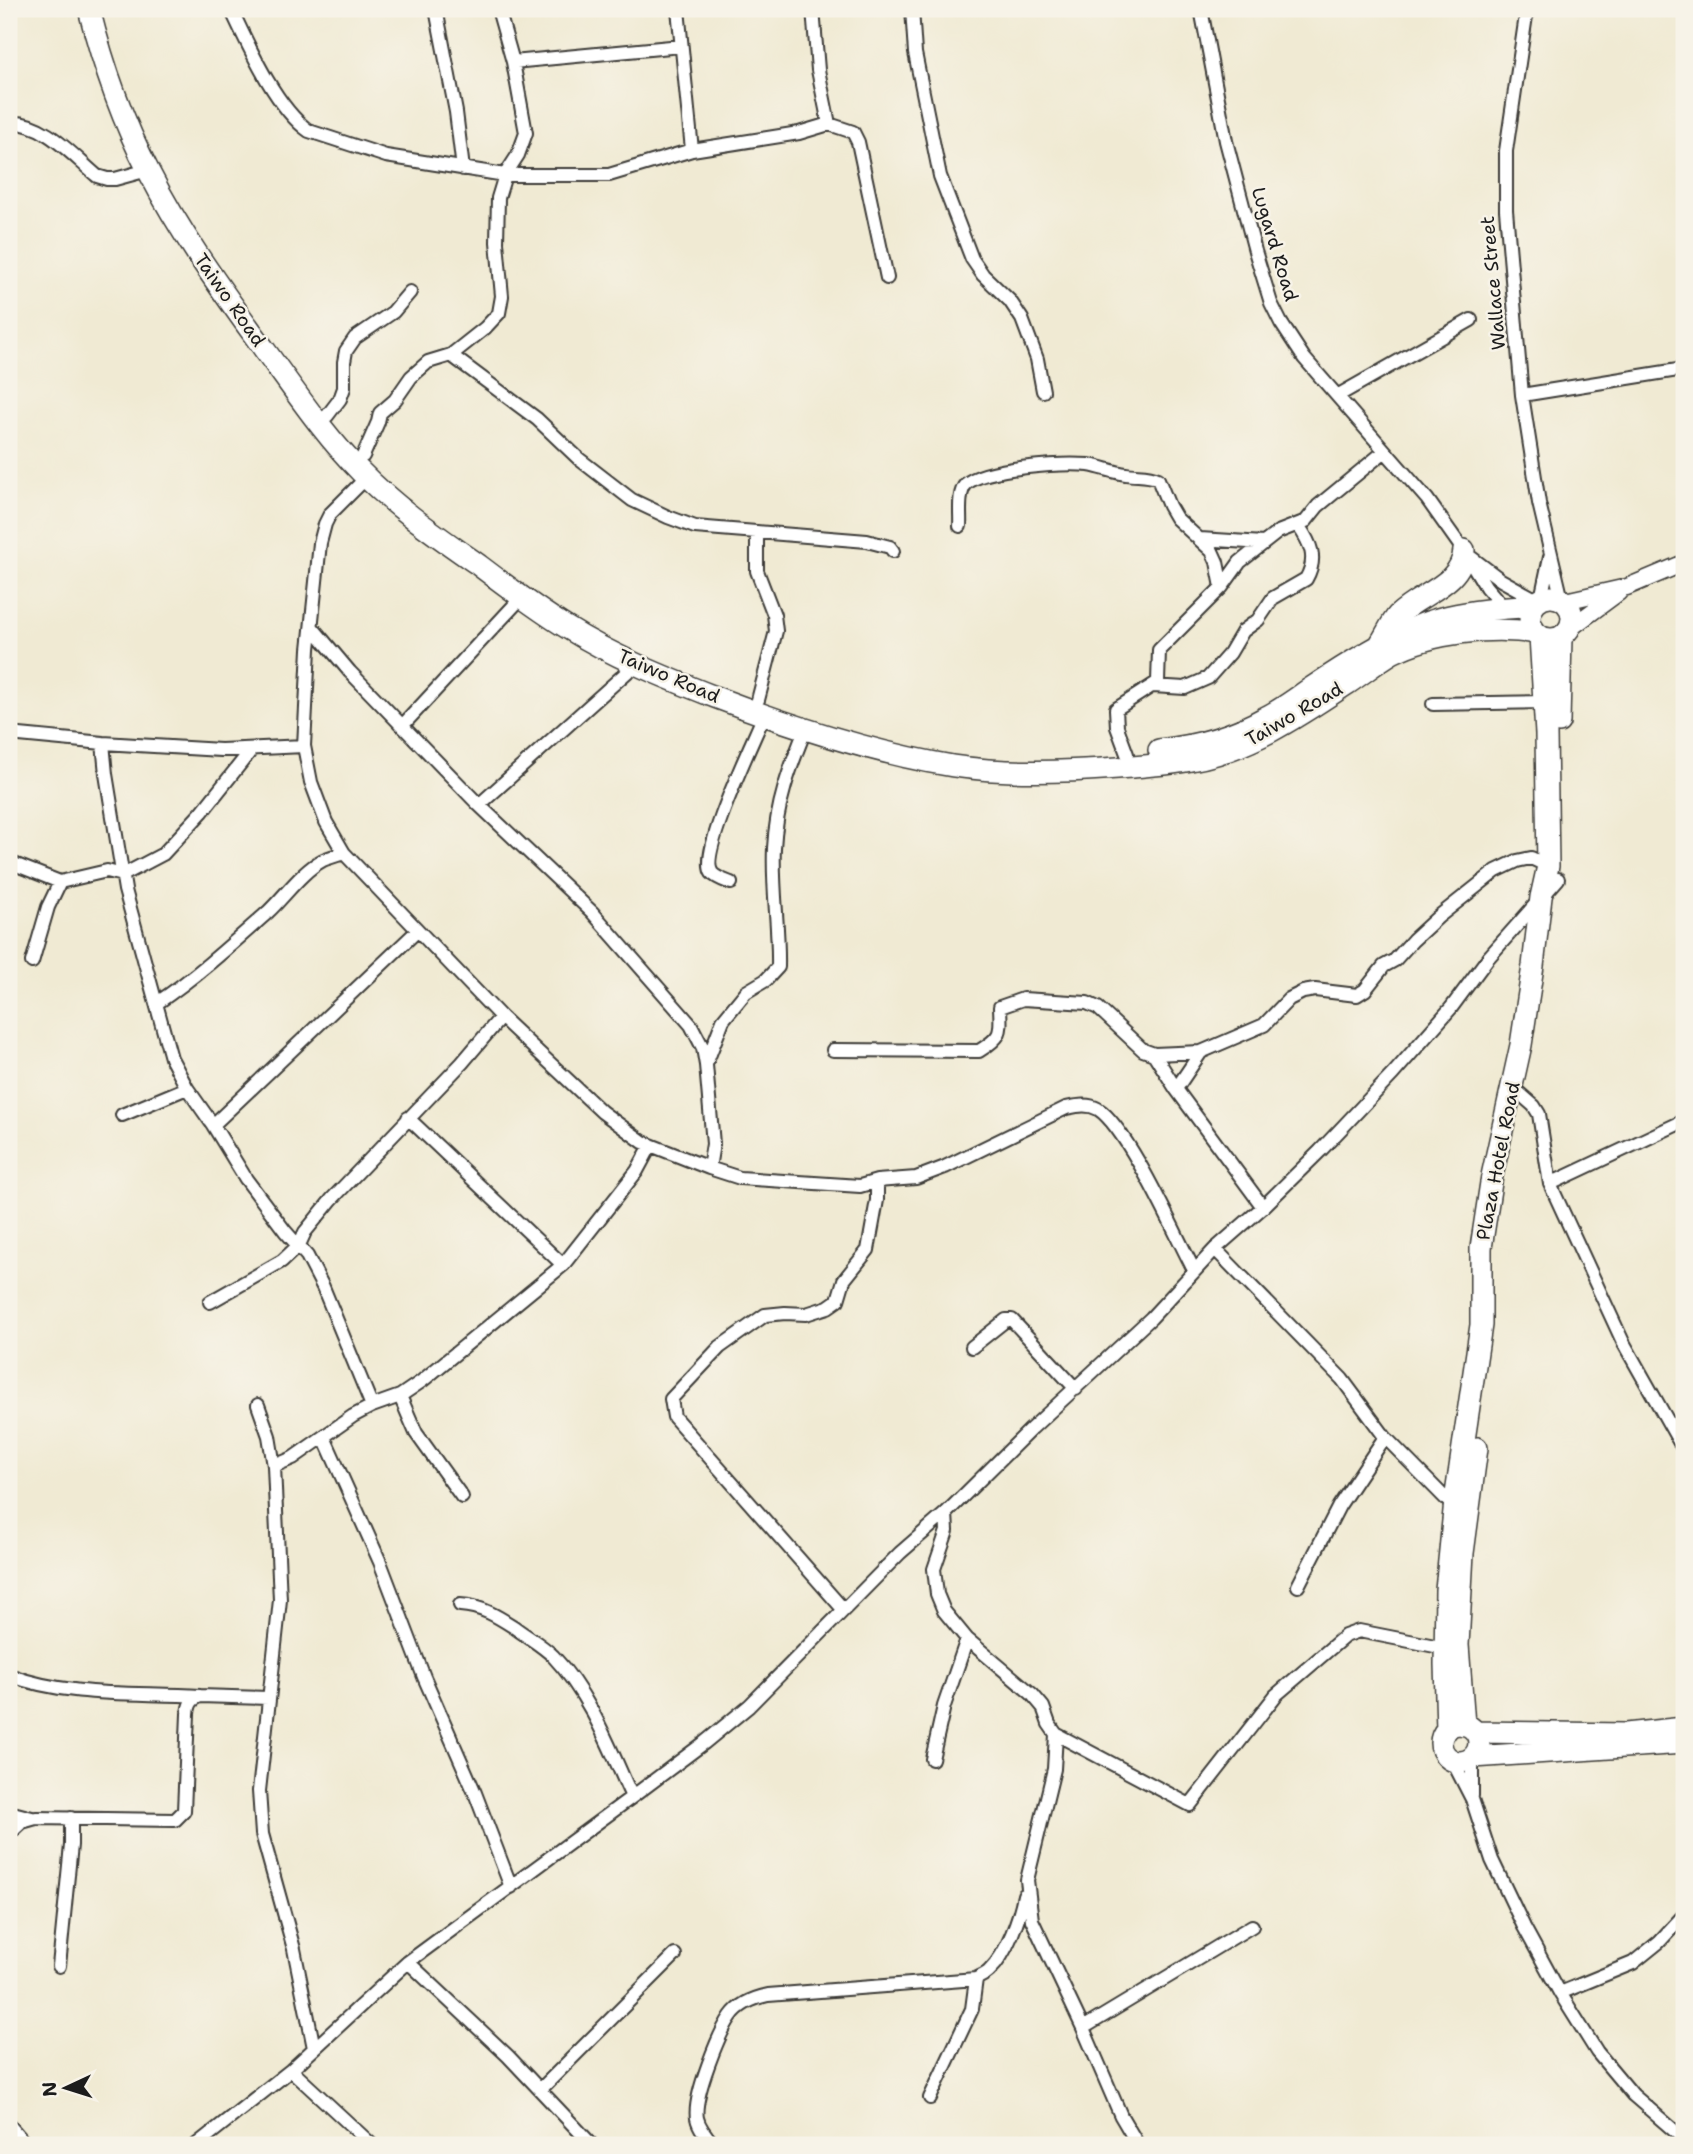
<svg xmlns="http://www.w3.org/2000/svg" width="1693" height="2154" viewBox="0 0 1693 2154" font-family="'Shantell Sans',sans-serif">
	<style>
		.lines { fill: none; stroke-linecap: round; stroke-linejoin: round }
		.minor-casing { stroke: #3c3b37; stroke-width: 16 }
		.tertiary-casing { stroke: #3c3b37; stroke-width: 19 }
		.primary-casing { stroke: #3c3b37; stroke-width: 24 }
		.minor { stroke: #fff; stroke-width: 12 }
		.tertiary { stroke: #fff; stroke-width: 16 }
		.primary { stroke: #fff; stroke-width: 21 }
		.labels { text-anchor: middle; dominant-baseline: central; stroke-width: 5; stroke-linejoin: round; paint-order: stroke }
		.street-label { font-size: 19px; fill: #1c1c1c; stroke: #f7f3e8 }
	</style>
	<rect width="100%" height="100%" fill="#f7f3e8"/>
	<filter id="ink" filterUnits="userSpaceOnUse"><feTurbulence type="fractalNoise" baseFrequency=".0143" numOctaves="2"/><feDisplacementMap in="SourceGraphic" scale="14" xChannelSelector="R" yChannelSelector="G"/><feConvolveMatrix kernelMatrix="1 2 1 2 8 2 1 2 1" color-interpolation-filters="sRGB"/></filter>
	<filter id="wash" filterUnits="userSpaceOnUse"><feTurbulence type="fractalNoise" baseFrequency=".00686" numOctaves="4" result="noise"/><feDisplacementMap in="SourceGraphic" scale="28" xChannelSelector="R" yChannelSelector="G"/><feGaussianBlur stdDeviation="1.57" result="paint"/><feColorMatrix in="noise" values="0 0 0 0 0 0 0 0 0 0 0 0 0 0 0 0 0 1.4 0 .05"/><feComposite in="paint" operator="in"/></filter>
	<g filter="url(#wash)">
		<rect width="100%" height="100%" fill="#f0ead3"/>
	</g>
	<g filter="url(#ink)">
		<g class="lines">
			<g class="minor-casing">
				<path id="minor" d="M231 9C248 45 276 108 309 131L386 156 505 175H609L692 150 799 133 829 124
					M436 9 456 112 463 169
					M678 9 692 150
					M813 9 818 70 829 124 853 132 858 142 887 278
					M912 9 915 53 940 176 972 259 983 275 1010 301 1022 319 1037 359 1043 391
					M1201 9 1226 141 1255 251 1271 303 1281 323 1304 358 1427 499 1466 554 1486 587 1505 609
					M1527 9 1506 151V210L1522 395 1539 503 1562 600
					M513 62 681 46
					M9 123C43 120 73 156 97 176L107 179H115L148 170
					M451 355 537 419 579 459 632 500 668 517 695 527 867 541 890 547 893 551
					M1522 395 1684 369
					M1337 396 1471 320
					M327 416 340 399 344 388V362L346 351 355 338 393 312 410 292
					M363 456 378 422 380 413 395 400 411 377 428 362 451 355 485 328 499 313 502 296 497 242 498 198 505 175 518 155 526 133 513 62 498 9
					M367 477 330 514 325 524 320 543 309 649 304 746 311 782 326 822 344 853 501 1017 602 1112 643 1142 709 1168 740 1178 860 1186 877 1181 916 1178 945 1167 1066 1108C1076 1106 1088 1103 1098 1109 1128 1128 1175 1234 1194 1270
					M960 526C961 515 957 493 966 484 985 467 1063 463 1089 465 1101 467 1113 472 1126 474 1137 476 1148 474 1158 479L1169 506 1176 518 1212 551 1217 562 1222 587
					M757 532V571L774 615 776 631 758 700
					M1200 539 1264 543
					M1472 558 1501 580 1539 601
					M1541 599 1550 557
					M312 627 350 672 479 805 592 912 691 1025 703 1048 706 1065 713 1144 709 1168
					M1153 686 1185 688 1208 678 1230 653 1243 631 1258 620 1273 598 1306 579C1318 558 1311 544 1298 525
					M1433 704 1545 702
					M403 725 522 597
					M9 734 103 743 221 750 304 746
					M103 743 106 774 125 890 171 1058 187 1088 213 1125 246 1179 285 1231 307 1256 323 1287 372 1406
					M1127 754 1117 727 1116 709 1158 682 1159 650 1222 587 1240 562 1278 532 1306 521 1318 506 1385 451
					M479 805 636 664
					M9 862 60 882 48 907 32 962
					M60 882 107 871 123 875 163 854 202 812 252 749
					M731 883C726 881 716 878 712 873 698 854 754 740 764 715
					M157 1003C197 976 232 944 268 912 286 895 301 872 323 860 330 857 338 855 344 853
					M833 1050 979 1051C1003 1036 1001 1033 1000 1007L1023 999 1087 1003 1098 1008 1143 1050 1154 1054 1201 1052 1264 1025 1289 999 1303 992 1315 990 1357 995 1365 990 1384 966 1395 960 1413 940 1438 917 1496 871 1517 861 1531 858 1548 866
					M1154 1054 1176 1089 1263 1207
					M706 1064 723 1020 746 992 766 980 778 967C779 927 772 887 774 848 776 805 790 767 806 728
					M1176 1089 1201 1052
					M1518 1092 1534 1106 1539 1114 1550 1184 1623 1342 1684 1450
					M122 1115 187 1088
					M408 1118 563 1265
					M213 1125 417 931
					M1550 1184 1684 1121
					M1215 1249 1342 1379 1385 1437 1454 1507
					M210 1302 282 1261 299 1245 305 1232 332 1199 462 1063 501 1017
					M972 1347 1006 1320H1012L1076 1389
					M400 1396 416 1433 462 1497
					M258 1405 269 1436 274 1466 280 1600 259 1791 262 1834 294 1949 314 2048
					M324 1437 380 1562 424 1677 475 1793 511 1887
					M274 1466 293 1458 353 1416 372 1406 400 1396 422 1381 563 1265 637 1171 651 1145
					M946 1513 947 1531 934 1569 937 1594 944 1611 967 1639 1032 1694 1043 1707 1049 1724 1056 1734 1054 1769 1027 1880 1032 1920 1083 2028 1121 2116 1138 2145
					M1298 1586 1339 1506 1385 1437
					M460 1605C481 1606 497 1616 514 1627 527 1637 542 1645 553 1656 590 1695 610 1749 632 1797
					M843 1609 674 1417 671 1399 720 1347 765 1315 785 1313 806 1314 828 1307 838 1300 844 1280 868 1250 877 1200V1181
					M9 1675C70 1698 136 1692 200 1696
					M1056 1734 1190 1805 1276 1695 1345 1636 1359 1631 1445 1648
					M932 1759 944 1706 967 1639
					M1472 1759V1796
					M1452 1760 1472 1799 1492 1860 1524 1927 1560 1993 1597 2052 1633 2095 1684 2139
					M9 1812 32 1818
					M9 1834 22 1822 36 1818 175 1820 184 1811 188 1714C189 1704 191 1700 200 1696L268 1698
					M408 1962 508 2056 592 2145
					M59 1966 71 1845V1818
					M1560 1993 1633 1963 1659 1942 1684 1915
					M1083 2028 1252 1926
					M291 2070 372 2145
					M541 2089 675 1955
					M930 2098 972 2009 976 1979
					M9 2125 26 2145
					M196 2145 291 2070 408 1962 632 1797 704 1743 749 1706 900 1553 946 1513 1031 1429 1151 1318 1215 1249 1263 1207 1320 1151 1393 1074 1451 1008 1488 958 1558 879
					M714 2145C707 2137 699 2128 697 2118 693 2097 719 2033 731 2016 740 2003 754 1998 768 1995L976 1979C981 1976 987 1974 990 1970 1007 1954 1020 1916 1024 1895"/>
			</g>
			<g class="tertiary-casing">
				<path id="tertiary" d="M1565 601 1627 587 1684 563
					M1569 629 1619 592"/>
			</g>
			<g class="primary-casing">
				<path id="primary" d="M89 9C103 65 122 120 149 172 181 235 223 292 264 349 295 391 324 435 361 472 395 507 436 535 476 563 505 585 535 608 566 627 612 656 664 677 715 697 791 726 872 753 953 766 1008 774 1063 772 1118 768 1143 766 1167 765 1191 760 1249 750 1299 716 1347 684 1362 674 1377 662 1392 653 1432 632 1492 626 1536 633
					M1530 618a21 21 0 1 1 42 0a21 21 0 1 1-42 0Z
					M1380 644C1386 635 1391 623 1398 615 1420 593 1462 585 1464 550
					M1559 722 1561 637
					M1159 750C1197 746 1233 736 1266 717 1282 709 1296 698 1311 688 1345 665 1380 643 1418 626 1447 613 1500 607 1533 607
					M1441 1743a19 19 0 1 1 38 0a19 19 0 1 1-38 0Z
					M1464 1725 1458 1645 1463 1553 1477 1448
					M1447 1730 1445 1664 1446 1590 1455 1501 1481 1325V1248L1492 1176 1521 1045 1533 966 1541 897 1548 866 1546 734 1540 636
					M1476 1732 1626 1734 1684 1728
					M1473 1757 1684 1743"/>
			</g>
			<use href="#minor" class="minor"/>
			<use href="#tertiary" class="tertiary"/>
			<use href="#primary" class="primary"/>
		</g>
	</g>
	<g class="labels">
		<g class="street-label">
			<text transform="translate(1275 244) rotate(73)">Lugard Road</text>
			<text transform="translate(1493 283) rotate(-95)">Wallace Street</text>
			<text transform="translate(230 300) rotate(55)">Taiwo Road</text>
			<text transform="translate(669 676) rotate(23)">Taiwo Road</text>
			<text transform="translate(1294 714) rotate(-30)">Taiwo Road</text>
			<text transform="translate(1498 1161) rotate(-79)">Plaza Hotel Road</text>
		</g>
	</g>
	<rect width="1693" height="2154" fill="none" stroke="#f7f3e8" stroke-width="35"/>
	<g transform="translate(66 2088) rotate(266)" stroke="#f7f3e8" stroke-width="5" paint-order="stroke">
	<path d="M0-5L12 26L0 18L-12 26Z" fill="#1c1c1c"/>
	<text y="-10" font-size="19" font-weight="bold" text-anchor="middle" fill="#1c1c1c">N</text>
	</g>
</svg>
